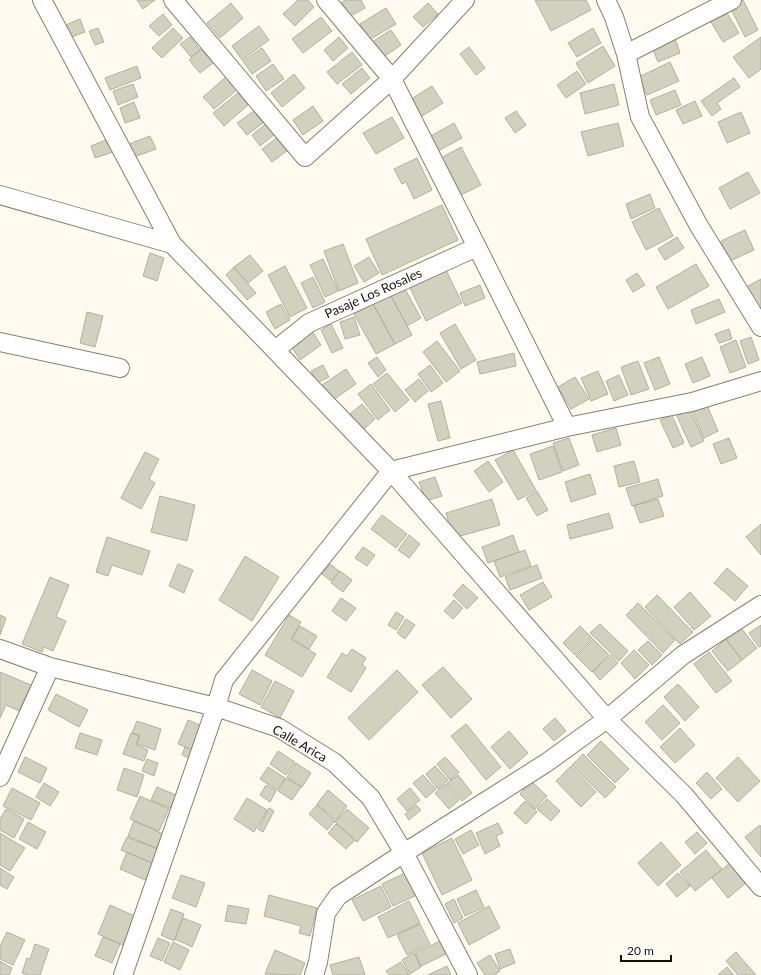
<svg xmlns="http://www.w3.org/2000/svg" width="761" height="975" viewBox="0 0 761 975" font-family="Lato,sans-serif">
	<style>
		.building { fill: #d0d1bf; stroke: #b0b19f }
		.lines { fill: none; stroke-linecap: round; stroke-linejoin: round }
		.minor-casing { stroke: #878070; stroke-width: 20 }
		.minor { stroke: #fff; stroke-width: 18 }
		.labels { text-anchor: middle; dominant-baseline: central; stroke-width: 3; stroke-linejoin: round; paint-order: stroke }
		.street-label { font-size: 13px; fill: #14110b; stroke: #fff }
	</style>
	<rect width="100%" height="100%" fill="#fefaef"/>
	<path class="building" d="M137 0H155L143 9Z
		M298 0H308L314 7 295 26 283 14Z
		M346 0H361L365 8 349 17 342 2Z
		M535 0H586L591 10 551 31Z
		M739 0H743L758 30 745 37 729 5Z
		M231 3 243 18 220 38 207 23Z
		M428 3 438 14 423 27 413 17Z
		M386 8 396 24 369 40 360 24Z
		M724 8 739 33 723 42 708 17Z
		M163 14 172 25 159 36 149 26Z
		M321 17 332 31 303 53 292 39Z
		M80 19 85 32 66 39 61 27Z
		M259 26 269 40 242 60 232 46Z
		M98 28 104 42 95 45 89 31Z
		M173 28 183 38 162 58 152 48Z
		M593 28 601 43 577 57 568 43Z
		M391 30 401 45 382 58 372 42Z
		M190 37 200 50 191 57 180 44Z
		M339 37 348 48 333 61 324 50Z
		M761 37V69L749 78 733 57Z
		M675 38 680 53 658 62 652 47Z
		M603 46 615 66 588 83 576 63Z
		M469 47 485 68 476 75 460 54Z
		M262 48 271 61 252 74 243 61Z
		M201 49 213 63 200 73 189 60Z
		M352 52 362 65 337 84 327 72Z
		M670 62 679 81 647 95 639 77Z
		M273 64 284 79 266 91 256 76Z
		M137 66 141 78 110 90 105 78Z
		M362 68 370 78 351 94 342 84Z
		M577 71 586 84 566 98 557 85Z
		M294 74 305 88 282 107 271 93Z
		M227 76 238 89 214 109 203 97Z
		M734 78 740 87 717 103 721 109 712 116 701 101Z
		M133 84 138 97 118 105 113 91Z
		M614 84 619 105 585 114 580 93Z
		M432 86 443 103 419 118 408 101Z
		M675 90 681 105 656 115 650 100Z
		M238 93 248 105 224 126 213 113Z
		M695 101 702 116 683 124 676 110Z
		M134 102 140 118 125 123 120 108Z
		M313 106 323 121 303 135 293 120Z
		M254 111 263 123 247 135 237 123Z
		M516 111 526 125 515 133 505 118Z
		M741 112 750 133 727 143 718 122Z
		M392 117 404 138 376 154 363 133Z
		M267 123 275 134 260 146 252 135Z
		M454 123 462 138 438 151 431 136Z
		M618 123 624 146 588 156 581 132Z
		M150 136 156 149 134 157 129 144Z
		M278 137 288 150 272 162 262 149Z
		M111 138 116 151 95 158 91 146Z
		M461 147 481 185 459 196 439 159Z
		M417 158 432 190 414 199 406 182 402 184 394 169Z
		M748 172 760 193 730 209 719 188Z
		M650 194 655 208 631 219 626 204Z
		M442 205 458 240 382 275 366 239Z
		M659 208 673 236 646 250 632 222Z
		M745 230 754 250 730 261 721 241Z
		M677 237 684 248 665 260 658 249Z
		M343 244 358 283 339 291 324 251Z
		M150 253 164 258 157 281 143 276Z
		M250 255 263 271 248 283 234 267Z
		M369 257 379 273 364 282 354 266Z
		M323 259 338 291 325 297 310 265Z
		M696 264 709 286 668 309 656 287Z
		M285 266 307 308 290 317 268 275Z
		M234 267 256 293 247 300 226 275Z
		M446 270 462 303 426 321 410 288Z
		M637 273 645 285 633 292 626 280Z
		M313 277 325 302 313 308 301 283Z
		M761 279V313L746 287Z
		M480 285 485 298 465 306 460 293Z
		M404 287 421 318 407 326 390 294Z
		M390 294 412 335 395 344 373 304Z
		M719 299 725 312 696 324 691 310Z
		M281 304 290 320 275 329 266 312Z
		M373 304 395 344 376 354 354 314Z
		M87 312 103 316 95 347 80 343Z
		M354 317 360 335 345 339 340 322Z
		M331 324 343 348 332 353 321 330Z
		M455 324 476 360 461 369 440 333Z
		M729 329 732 339 719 343 715 334Z
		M312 331 321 345 300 360 291 346Z
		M751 337 759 360 748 364 740 341Z
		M736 340 746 367 730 373 720 347Z
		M437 341 460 371 446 382 423 352Z
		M514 353 516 366 480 374 477 362Z
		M377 357 386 370 378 377 368 363Z
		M659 357 670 384 655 390 644 363Z
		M702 357 710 376 693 383 685 364Z
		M638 361 649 389 631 395 621 367Z
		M323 365 329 377 317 383 311 371Z
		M430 365 443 383 431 392 418 374Z
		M346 369 356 384 333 400 322 385Z
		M598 371 608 394 591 401 581 378Z
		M387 373 409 400 395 412 373 384Z
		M619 375 628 395 614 401 606 381Z
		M575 377 589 399 571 409 558 387Z
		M419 379 428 391 415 402 405 390Z
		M371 384 390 410 378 420 358 394Z
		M441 401 450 438 438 441 428 404Z
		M706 403 718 431 704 438 692 410Z
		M362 404 375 419 363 430 350 414Z
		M689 408 704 441 691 447 676 414Z
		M672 415 684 443 673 448 660 420Z
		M616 428 621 445 597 452 592 435Z
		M569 438 579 465 563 471 553 443Z
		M729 438 737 458 721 464 713 444Z
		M553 446 562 472 539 480 530 454Z
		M513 450 536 490 518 500 495 460Z
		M145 452 159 459 149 479 155 483 141 509 121 498Z
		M488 461 503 482 489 492 474 471Z
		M634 461 640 482 619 487 614 466Z
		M590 474 596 494 571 502 565 482Z
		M435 477 442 496 426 501 419 482Z
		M658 479 663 496 632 506 626 488Z
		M537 491 548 510 537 516 526 498Z
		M160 496 195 505 187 541 151 532Z
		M492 499 500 525 453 538 446 513Z
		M658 499 664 516 640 523 634 506Z
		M609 513 613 528 570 539 567 525Z
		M382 515 407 534 396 548 371 529Z
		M761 524V555L746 537Z
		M409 535 420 544 409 558 398 550Z
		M513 535 519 552 488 563 482 547Z
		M107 537 150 551 142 575 112 565 108 576 96 572Z
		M363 547 375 555 367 566 355 558Z
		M525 550 531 566 500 577 494 561Z
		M245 556 279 577 252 621 219 600Z
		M178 564 193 570 184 593 169 586Z
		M330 564 339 571 331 581 322 574Z
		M537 565 542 578 510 590 505 577Z
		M727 568 748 586 735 601 714 583Z
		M340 571 352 580 343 592 331 583Z
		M50 577 69 585 56 617 66 621 53 651 44 647 42 652 22 644Z
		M543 582 552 597 529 610 520 595Z
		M463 584 478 598 467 609 453 595Z
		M690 592 711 616 694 630 674 607Z
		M657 595 693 632 680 644 645 607Z
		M341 598 356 608 346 621 332 611Z
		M454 600 463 608 453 619 444 611Z
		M638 603 675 640 663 653 626 615Z
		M396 612 404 617 396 630 388 625Z
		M0 615 6 618 0 635Z
		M289 615 301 622 291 639 316 654 302 677 265 655Z
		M406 619 415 625 405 639 397 633Z
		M600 624 628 651 619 661 590 633Z
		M761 625V646L759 647 749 633Z
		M300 626 317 636 309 649 292 638Z
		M580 626 592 638 575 655 563 643Z
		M741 628 757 648 742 660 726 639Z
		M593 639 609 655 592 672 576 656Z
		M726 639 742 660 728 671 712 651Z
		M648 641 662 655 652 665 638 650Z
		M352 649 366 658 362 665 366 668 351 692 327 677 342 653 347 656Z
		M634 650 649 665 635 679 621 663Z
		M709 652 732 681 716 693 694 664Z
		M611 655 618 663 600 680 593 672Z
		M443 667 472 699 451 718 422 685Z
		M252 670 272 681 260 705 239 694Z
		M397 670 418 692 369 740 348 718Z
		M0 672 31 685 19 711 6 705 0 718Z
		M275 681 294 691 280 718 261 707Z
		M678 684 699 707 685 721 664 697Z
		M56 694 88 710 79 727 48 710Z
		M663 705 680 723 662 740 645 722Z
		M555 718 566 731 554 741 543 729Z
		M188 720 205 727 196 751 178 744Z
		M137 721 161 729 155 750 137 744 140 735 132 733Z
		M466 724 501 767 486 780 451 736Z
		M680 728 695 745 675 763 660 747Z
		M509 731 528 753 510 769 491 747Z
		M80 733 102 740 97 755 75 748Z
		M131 733 139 736 136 745 148 750 144 761 123 754Z
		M601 741 629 769 615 783 587 755Z
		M185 747 195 751 191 759 182 755Z
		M278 751 295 762 286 775 270 764Z
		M583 754 616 787 605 798 572 765Z
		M25 757 47 768 40 783 18 772Z
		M445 757 459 772 450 780 437 764Z
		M738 757 760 781 738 802 716 778Z
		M147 759 158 763 154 776 142 771Z
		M296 763 311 773 302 787 287 777Z
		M435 766 448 780 438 789 426 774Z
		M571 766 596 792 581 807 556 781Z
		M268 767 285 778 277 790 260 779Z
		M124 768 144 775 137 797 117 790Z
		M707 772 722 789 711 799 696 783Z
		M423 775 436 789 426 798 413 783Z
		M458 775 472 793 462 801 447 783Z
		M286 778 301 787 292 800 278 791Z
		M531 781 547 796 535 809 520 794Z
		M44 783 59 792 50 806 36 797Z
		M446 784 459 800 449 809 435 793Z
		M266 785 276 791 270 802 260 795Z
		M157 787 176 795 170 808 151 800Z
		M12 788 40 803 31 820 3 806Z
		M410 788 420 800 407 811 397 799Z
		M328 790 347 806 336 820 317 804Z
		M140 796 169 809 159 831 130 819Z
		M247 798 267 810 254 832 234 819Z
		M547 799 560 811 551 821 537 809Z
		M525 801 537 812 526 824 514 813Z
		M317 805 335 821 327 830 309 814Z
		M416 805 421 810 409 820 405 814Z
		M269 808 274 811 263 832 258 829Z
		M6 809 24 819 14 838 0 830V819Z
		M347 809 369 828 357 842 335 822Z
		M134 821 163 834 156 848 128 836Z
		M28 822 46 832 37 849 19 839Z
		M498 823 503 833 496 836 500 846 485 854 476 833Z
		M336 824 355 840 346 849 328 833Z
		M760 825 761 827V857L745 837Z
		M471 830 479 845 463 854 455 839Z
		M697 832 707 843 695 854 685 842Z
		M0 833 25 848 10 871 0 865Z
		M127 837 160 850 154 864 121 850Z
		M452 838 472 880 442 895 422 853Z
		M661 842 681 865 658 886 638 863Z
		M706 850 722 869 695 891 680 872Z
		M127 852 157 865 150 882 120 869Z
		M730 863 746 883 728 898 712 878Z
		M0 868 14 877 7 889 0 885Z
		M407 872 417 895 393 906 382 884Z
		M678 873 690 886 677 897 666 884Z
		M181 875 205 883 196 907 172 898Z
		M381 886 391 907 363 921 352 900Z
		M476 890 484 907 465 916 457 899Z
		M269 895 317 908 310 936 299 933 301 926 264 916Z
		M454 899 463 918 454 923 445 904Z
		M409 901 420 923 388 938 378 917Z
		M110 905 135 916 123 945 98 934Z
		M228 905 249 909 246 924 225 921Z
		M489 906 500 928 469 945 458 923Z
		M171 909 184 914 174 941 161 935Z
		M183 918 201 925 192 947 175 939Z
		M420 924 430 944 407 955 397 935Z
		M7 932 25 940 13 965 0 959V946Z
		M103 937 120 944 112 963 95 956Z
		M158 938 170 943 162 961 150 956Z
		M440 941 446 954 421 966 415 953Z
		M173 942 189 950 180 970 164 962Z
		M35 944 49 949 40 975H28L22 973 27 958 30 959Z
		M510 949 515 963 500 969 495 954Z
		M275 950 305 963 300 975 265 974Z
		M736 952 756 975H738L726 961Z
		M414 953 421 967 410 974 402 960Z
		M490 955 500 971 494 975H485L477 963Z
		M359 957 365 975H333L330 965Z
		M0 961 12 968 9 975H0Z
		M401 962 409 975H389L386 971Z
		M447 966 451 975H428Z
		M727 967 734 975H718Z"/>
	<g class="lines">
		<g class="minor-casing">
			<path id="minor" d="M42 0 172 244 275 350 391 471 607 719 684 795 761 887
				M173 0 305 157 392 79 465 0
				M326 0 392 79 477 247 567 427
				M606 0 614 17 626 54 640 117 699 226 761 327
				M626 54 732 0
				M0 195 172 244
				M0 342 120 368
				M275 350 309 323 477 247
				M0 649 50 667 216 707 279 728 335 763 371 798 404 853 468 975
				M0 777 50 667
				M123 975 216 707 224 680 391 471 567 427 692 402 761 381
				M314 975 318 962 326 913 338 896 404 853 546 763 607 719 683 655 761 605"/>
		</g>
		<use href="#minor" class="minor"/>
	</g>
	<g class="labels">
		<g class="street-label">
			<text transform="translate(373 293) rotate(-24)">Pasaje Los Rosales</text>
			<text transform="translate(300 743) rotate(30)">Calle Arica</text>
		</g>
	</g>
	<path d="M621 955v6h50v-6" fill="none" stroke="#14110b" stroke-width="2"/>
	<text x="627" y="955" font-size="12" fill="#14110b" stroke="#ffffff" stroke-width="3" paint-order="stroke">20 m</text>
</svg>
